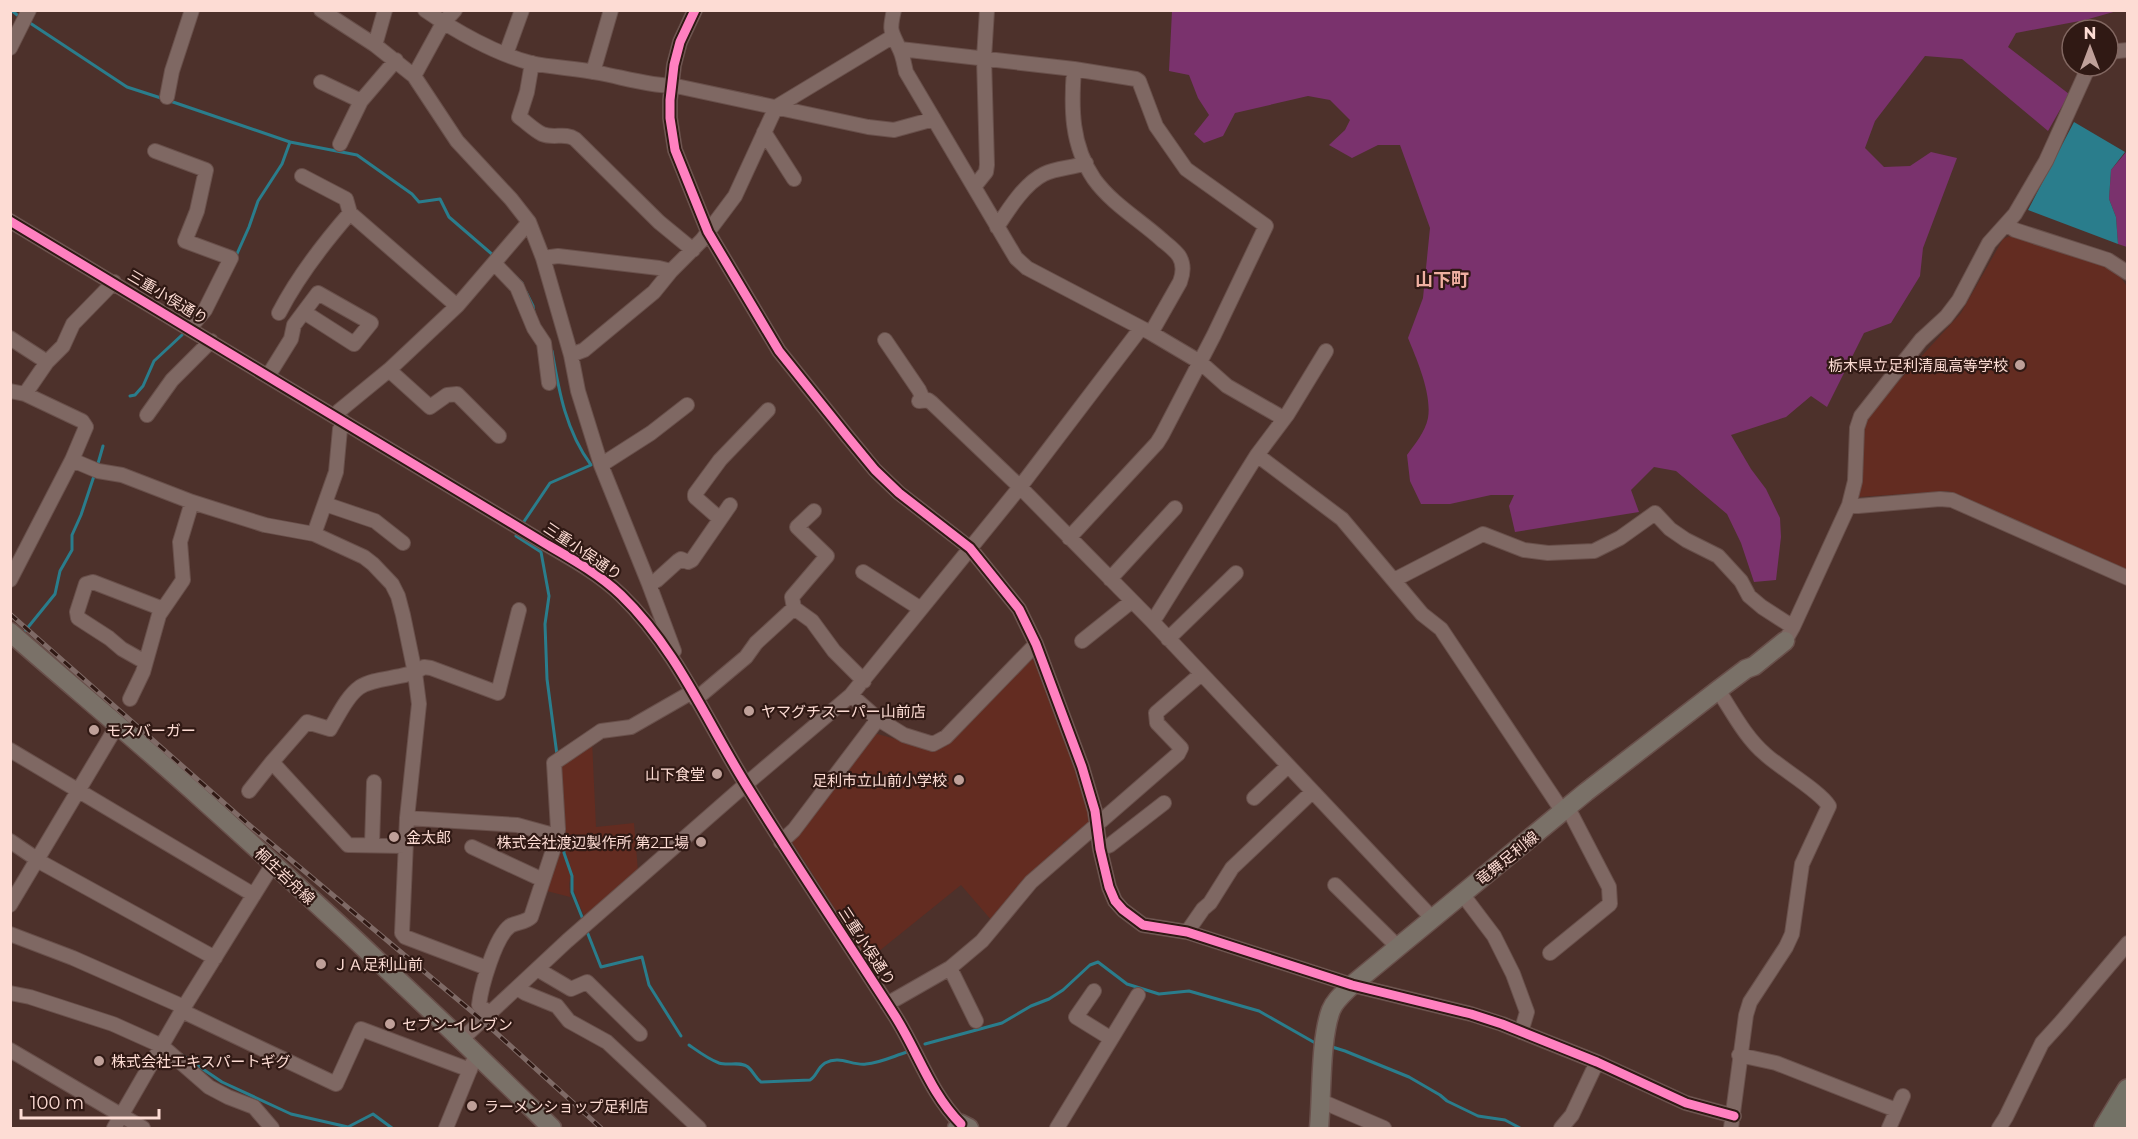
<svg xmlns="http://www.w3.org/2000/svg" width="2138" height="1139" viewBox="0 0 2138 1139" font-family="Montserrat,'Noto Sans JP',sans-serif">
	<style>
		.built { fill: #632c21 }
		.green { fill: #7a326d }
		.water { fill: #2a7d8c }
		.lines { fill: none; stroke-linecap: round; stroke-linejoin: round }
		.stream { stroke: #2a7d8c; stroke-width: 3 }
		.minor-casing { stroke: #69504b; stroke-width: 16 }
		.major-casing { stroke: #69504b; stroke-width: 21 }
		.highway-casing { stroke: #69504b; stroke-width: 24 }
		.minor { stroke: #7f6863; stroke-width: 14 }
		.major { stroke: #7a7168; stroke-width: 18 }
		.highway { stroke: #737266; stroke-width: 21 }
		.rail-casing { stroke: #7f6a66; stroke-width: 5 }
		.rail { stroke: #301914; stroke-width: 3; stroke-dasharray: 9; stroke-linecap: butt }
		.cycleway-casing { stroke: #301914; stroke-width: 13 }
		.cycleway { stroke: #ff80c0; stroke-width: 9 }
		.poi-dot { fill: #bfa099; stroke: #301914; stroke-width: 2 }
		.labels { text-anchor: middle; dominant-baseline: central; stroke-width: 4.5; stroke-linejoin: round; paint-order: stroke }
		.street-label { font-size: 15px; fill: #fddcd4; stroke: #301914 }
		.poi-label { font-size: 15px; fill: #fddcd4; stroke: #301914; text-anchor: start }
		.quarter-label { font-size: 18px; font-weight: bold; fill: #efafa1; stroke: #301914 }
	</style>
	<rect width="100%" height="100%" fill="#4d312b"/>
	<path class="built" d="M2010 236 2107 267 2119 275 2128 288 2127 570 1948 491 1858 497 1865 418 1961 313 2003 239Z
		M1032 656 1092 813V823L1079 836 1063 842 1062 849 993 922 961 885 868 960 792 842 874 733 928 748Z
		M592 740 596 827 634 823 638 871 585 918 573 889 574 878H570L569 884 570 897 543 890 561 831 557 765Z"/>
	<path class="green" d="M1172 11V10L2117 11 2085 20 2016 33 2008 47 2069 94 2048 131 1962 59 1925 56 1875 121 1865 148 1884 167 1910 166 1931 152 1957 158 1923 248 1920 276 1891 323 1864 333 1827 407 1811 396 1786 417 1731 435 1751 469 1766 489 1780 518 1781 537 1776 580 1754 582 1741 543 1727 514 1676 471 1654 467 1631 490 1639 512 1515 532 1509 506 1514 495H1491L1450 504H1421L1410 481 1407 455C1415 444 1425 432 1428 418 1432 394 1417 360 1408 338L1423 298 1430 228 1400 145H1378L1352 158 1329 145 1345 130 1350 120 1330 100 1308 96 1235 113 1223 136 1204 143 1194 134 1209 115 1198 98 1189 75 1169 71Z
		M2127 151V247L2118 244 2116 217 2109 199 2111 170Z"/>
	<path class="water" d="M2074 122 2125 152 2111 170 2109 199 2116 217 2118 244 2028 210Z"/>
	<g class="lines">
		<path class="stream" d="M11 10 21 18
			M27 21 127 87 164 99
			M170 101 290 142 357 155 412 194 419 202 440 199 449 217 494 256
			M236 256 249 227 258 201 282 164 290 142
			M510 271 522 283
			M526 292 533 306 534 313
			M130 396 135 395 143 386 154 361 182 335
			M97 467 103 446
			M521 526 550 483 591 465C566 431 559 392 552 351
			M518 532 516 536 541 552 549 596 545 624 547 679 557 755
			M25 631 55 594 60 571 72 550V535L81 515 95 473
			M563 837 564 853 572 876V892L584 922
			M586 929 601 967 642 957 649 985 681 1036
			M925 1044 1002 1023 1031 1006 1049 999 1063 990 1090 965 1098 962 1127 984 1159 994 1189 991 1259 1011 1317 1044
			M689 1045C699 1052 708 1059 719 1063 728 1066 741 1061 748 1067 754 1072 755 1078 761 1082L810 1080C817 1076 817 1068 825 1063 840 1055 852 1066 866 1064 880 1063 894 1056 907 1052
			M1329 1046 1345 1051 1409 1077 1440 1095 1447 1101 1478 1116 1505 1120 1520 1128
			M182 1055 222 1082 291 1114 348 1127 373 1114 392 1128"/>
		<g class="minor-casing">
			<path id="minor" d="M321 10 375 45 414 76 457 141 511 199 529 222 543 258 571 355 578 391 601 465 649 584 674 651
				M425 10C455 31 496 54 531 63 554 68 577 68 599 73 625 78 651 86 676 86L868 127 894 130 934 119
				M695 10 680 42 674 65 670 100V118L675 150 708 232 779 351 847 436 875 470 899 493 970 548 1019 609 1036 644 1082 767 1095 811 1100 849 1109 887 1115 901 1123 910 1143 925 1187 932 1352 985 1471 1014 1502 1024 1597 1062 1686 1103 1734 1116
				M894 10C889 32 891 30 899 48 903 55 904 64 906 72L1016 258 1027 268 1151 333 1200 362 1227 386 1283 418
				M375 45 385 10
				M10 48 29 10
				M900 49 1074 69 1136 79 1139 81 1156 126 1186 169 1266 226 1214 335 1162 435 1157 443 1069 538
				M2108 52 2128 50
				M506 54 522 10
				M532 63 527 92 519 117C526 122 534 130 542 134 554 139 565 132 575 139L659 222 693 250
				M1074 69C1071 108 1071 145 1094 179 1112 204 1140 220 1162 240 1168 245 1175 250 1179 256 1184 264 1183 274 1180 282L1151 333
				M593 72 611 10
				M414 76 443 23 455 10
				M321 82 361 101
				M167 97 172 71 192 10
				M764 132 794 179
				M340 144 361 101 396 60
				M155 151 206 170 197 211 185 241 231 258 205 310 190 328
				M302 176 346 199 350 213
				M974 187 986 172 987 165 984 58 987 10
				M10 221 546 544C572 559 599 574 621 595 678 650 708 725 750 791 797 867 847 941 895 1016 918 1052 930 1093 961 1124
				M2006 224 2015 230 2108 260 2128 273
				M997 227C1008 210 1025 183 1044 174 1057 168 1072 168 1086 163
				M543 258 558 256 659 268 671 271 702 240 735 196 776 107 892 37
				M494 263 517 287 534 328 544 343 549 383
				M279 313C298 276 323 244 350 213L457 306
				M10 338 47 362
				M885 340 919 390 923 399
				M571 355 584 350 654 292 671 271
				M389 370 430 407 447 395 457 394 499 436
				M268 376 291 339 294 325 318 293 371 323 354 344 304 312
				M10 391 25 394 82 421 86 427 72 460 10 580
				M25 394 47 362 63 346 73 324 114 282
				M919 401 928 400 932 403 1020 487 1151 620 1433 919
				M147 415 172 380 211 341
				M335 417 339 411 389 370 457 306 529 222
				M1257 455 1342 519 1422 614 1441 629 1563 812
				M72 460 98 471 122 475 192 502 265 525 314 534 364 557 373 564 392 584 398 596 403 615 415 673 419 704 407 818 402 933 405 937 487 968
				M601 465 651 433 687 405
				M325 504 375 521 403 543
				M1849 505 1858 506 1940 499 1952 500 2128 578
				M720 519 695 497V494L720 460 768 410
				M314 534 336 472 340 429 343 421
				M863 572 921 609
				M1110 579 1175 508
				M1394 580 1483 534 1524 550 1548 553 1594 551 1620 538 1655 513 1670 529 1686 540 1718 556 1741 581 1749 596 1762 607 1793 627
				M649 584 657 580 678 561 681 559 688 562 692 560 730 505
				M794 608 792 597 827 556 797 527 814 511
				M1151 620 1157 615 1257 455 1287 415 1326 351
				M1168 639 1236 573
				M1082 641 1132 601
				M1785 641 1793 627 1849 505 1855 481 1857 428 1861 416 1921 340 1946 317 1959 300 1989 243 2015 214 2046 161 2089 66
				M145 662 122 649 109 638 78 618 77 612 86 584 93 582 163 609
				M1718 690C1732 711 1745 737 1765 754 1780 768 1820 791 1829 806L1802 864 1792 934 1786 947 1750 1002 1746 1015 1731 1128
				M851 695 878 719 904 735 933 744 946 737 1036 644
				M130 699 143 672 159 615 183 580 180 542 192 502
				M696 699 746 657 756 643 794 608 812 621 834 651 864 681
				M10 750 254 895
				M272 762 348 845 405 846
				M249 791 272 762 307 722 330 729C338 716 347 696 360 687 377 676 405 680 424 667L431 668 498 693 519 610
				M1254 798 1288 766
				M407 818 517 825 557 836
				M10 841 44 864 215 958
				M781 842 794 830 878 719
				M372 845 374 782
				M472 847 543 880
				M1100 849 1110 845 1164 803
				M1335 885 1398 947
				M1463 895 1494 936 1513 974 1527 1012 1521 1032
				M10 905 118 724
				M1187 932 1203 909 1210 903 1232 868 1312 792
				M10 934 73 958 184 1007
				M1550 953 1610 904 1609 887 1568 808
				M950 968 976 1021
				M537 969 571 989 587 982 640 1034
				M517 988 525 993 557 1006 569 1021 607 1042 699 1128
				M1094 991 1076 1017 1110 1038
				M10 993 30 997 113 1024 162 1046 209 1087 228 1097 254 1107 272 1128
				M887 1004 950 968 982 941 1031 882 1178 754 1181 748 1157 723 1156 713 1201 674
				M182 1011 336 1084 361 1029 470 1070
				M489 1013 479 1005C481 987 495 937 510 926 516 922 525 923 531 917L557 838 558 829 554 763 601 731 631 727 692 692
				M461 1040 567 941 745 785 851 695 1020 487 1141 328
				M10 1050 143 1128
				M1739 1055 1776 1063 1896 1110
				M1321 1101 1384 1128
				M114 1128 184 1007 273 864
				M446 1128 473 1062
				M1057 1128 1138 995
				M1561 1128 1572 1115 1597 1062
				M1889 1128 1903 1096
				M1999 1128 2006 1117 2042 1043 2062 1021 2128 943"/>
		</g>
		<g class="major-casing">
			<path id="major" d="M10 632C74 688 139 742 202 799 321 906 438 1016 552 1128
				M957 1128 961 1124 969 1128
				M1319 1128C1322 1096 1320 1039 1331 1010 1335 1000 1344 993 1352 985L1586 792 1718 690 1746 669 1754 666 1785 641"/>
		</g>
		<g class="highway-casing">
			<path id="highway" d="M2105 1128 2128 1090
				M2123 1128 2128 1121"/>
		</g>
		<use href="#minor" class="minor"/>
		<use href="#major" class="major"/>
		<use href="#highway" class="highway"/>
		<g class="rail-casing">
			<path id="rail" d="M10 614 248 824 482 1020 601 1128"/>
		</g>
		<use href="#rail" class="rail"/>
		<g class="cycleway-casing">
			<path id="cycleway" d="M695 10 680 42 674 65 670 100V118L675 150 708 232 779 351 847 436 875 470 899 493 970 548 1019 609 1036 644 1082 767 1095 811 1100 849 1109 887 1115 901 1123 910 1143 925 1187 932 1352 985 1471 1014 1502 1024 1597 1062 1686 1103 1734 1116
				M10 221 546 544C572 559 599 574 621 595 678 650 708 725 750 791 797 867 847 941 895 1016 918 1052 930 1093 961 1124"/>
		</g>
		<use href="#cycleway" class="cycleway"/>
	</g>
	<g class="poi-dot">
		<circle cx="2020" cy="365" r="6"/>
		<circle cx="749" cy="711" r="6"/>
		<circle cx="94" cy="730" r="6"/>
		<circle cx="717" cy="774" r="6"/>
		<circle cx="959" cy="780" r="6"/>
		<circle cx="394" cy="837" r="6"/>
		<circle cx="701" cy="842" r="6"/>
		<circle cx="321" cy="964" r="6"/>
		<circle cx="390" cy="1024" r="6"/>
		<circle cx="99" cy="1061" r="6"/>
		<circle cx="472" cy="1106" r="6"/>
	</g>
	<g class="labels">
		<g class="street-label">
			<text transform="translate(168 297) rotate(31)">三重小俣通り</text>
			<text transform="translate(583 551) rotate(34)">三重小俣通り</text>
			<text transform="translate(1507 858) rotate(-39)">竜舞足利線</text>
			<text transform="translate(285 876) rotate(43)">桐生岩舟線</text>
			<text transform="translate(867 946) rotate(57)">三重小俣通り</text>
		</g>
		<g class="poi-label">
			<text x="2008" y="365" text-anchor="end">栃木県立足利清風高等学校</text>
			<text x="761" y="711">ヤマグチスーパー山前店</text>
			<text x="106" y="730">モスバーガー</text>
			<text x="705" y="774" text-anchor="end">山下食堂</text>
			<text x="947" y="780" text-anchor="end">足利市立山前小学校</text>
			<text x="406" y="837">金太郎</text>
			<text x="689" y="842" text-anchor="end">株式会社渡辺製作所 第2工場</text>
			<text x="333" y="964">ＪＡ足利山前</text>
			<text x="402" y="1024">セブン-イレブン</text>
			<text x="111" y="1061">株式会社エキスパートギグ</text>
			<text x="484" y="1106">ラーメンショップ足利店</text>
		</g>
		<g class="quarter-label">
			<text x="1442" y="280">山下町</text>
		</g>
	</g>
	<rect width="2138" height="1139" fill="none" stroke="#fddcd4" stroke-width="24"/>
	<g transform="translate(2090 48)"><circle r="28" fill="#301914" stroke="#826761" stroke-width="1.5"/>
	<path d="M0-4.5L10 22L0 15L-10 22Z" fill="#bfa099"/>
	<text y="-9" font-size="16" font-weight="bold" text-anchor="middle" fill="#fddcd4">N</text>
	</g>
	<path d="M21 1109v9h138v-9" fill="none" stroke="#fddcd4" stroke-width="3"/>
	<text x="30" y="1109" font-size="18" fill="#fddcd4" stroke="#301914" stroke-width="4.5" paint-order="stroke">100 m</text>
</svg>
